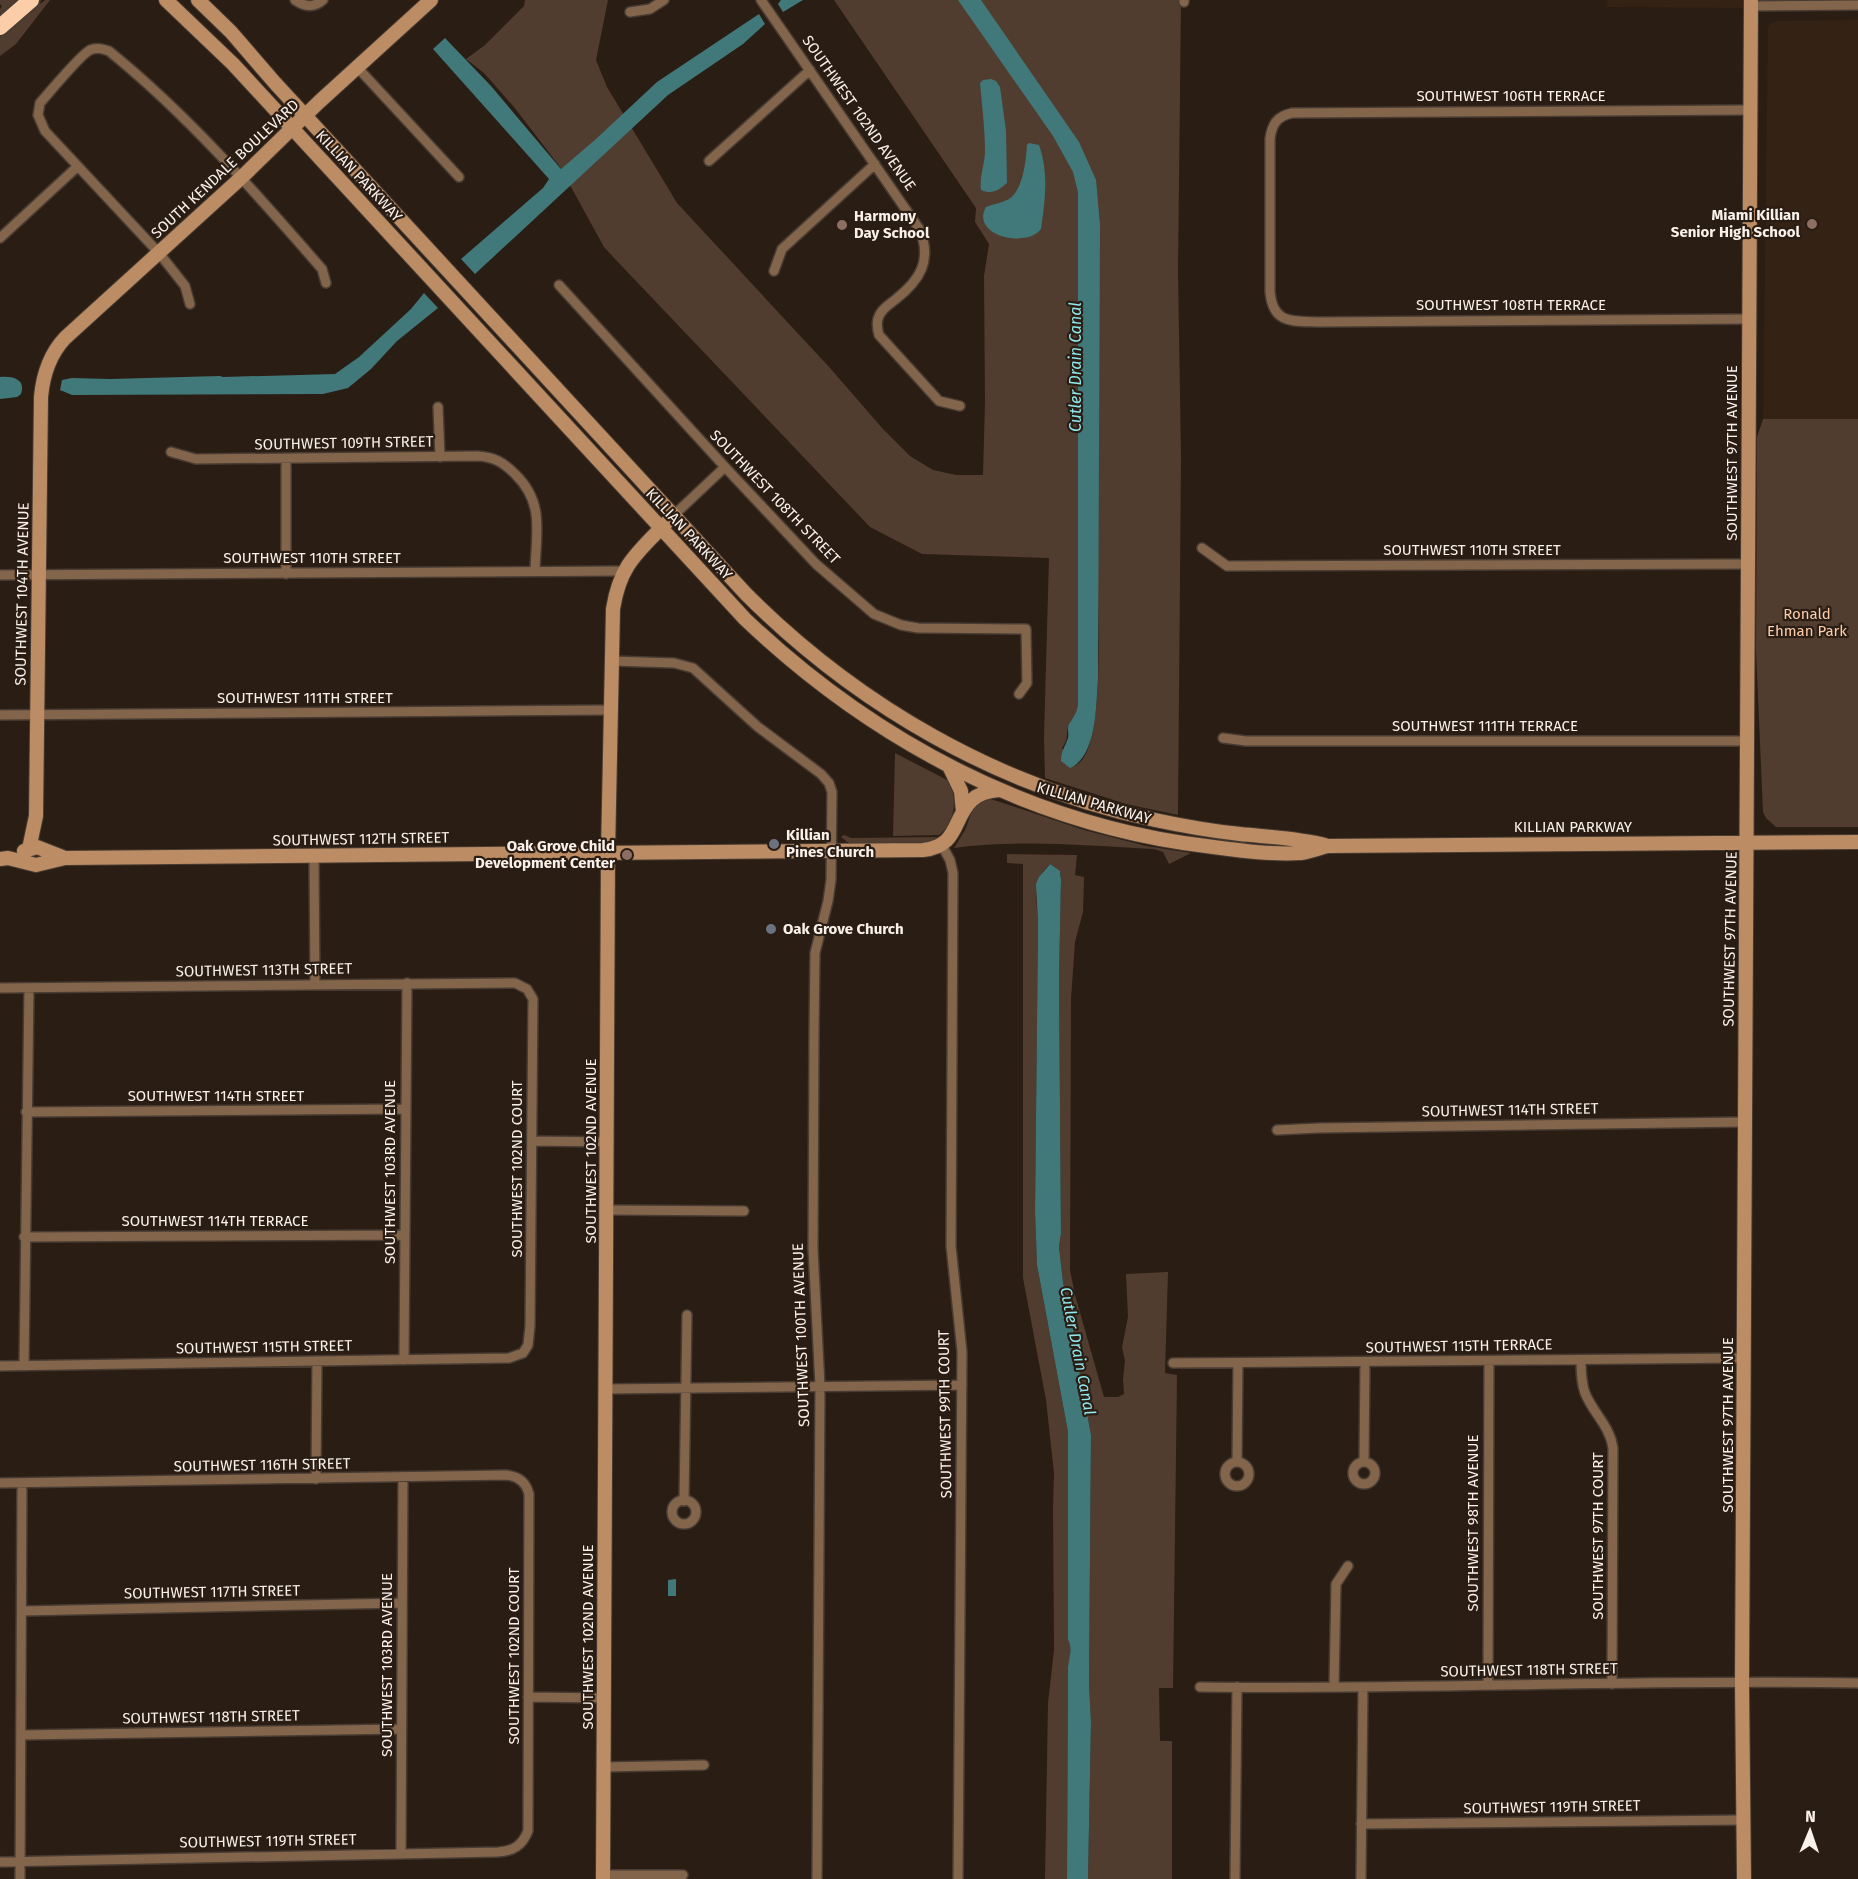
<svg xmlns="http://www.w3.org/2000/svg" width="1858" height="1879" viewBox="0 0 1858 1879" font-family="'Fira Sans',sans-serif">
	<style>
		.built { fill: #342215 }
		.green { fill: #513d2f; fill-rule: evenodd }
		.water { fill: #41787a }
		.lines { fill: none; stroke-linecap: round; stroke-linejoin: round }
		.street-casing { stroke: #473b32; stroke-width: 12 }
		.secondary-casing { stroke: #473b32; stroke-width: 16 }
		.highway-casing { stroke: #473b32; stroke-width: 20 }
		.street { stroke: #83654c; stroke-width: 9 }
		.secondary { stroke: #bc8c64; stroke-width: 14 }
		.highway { stroke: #fbcea9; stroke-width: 16 }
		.education-dot { fill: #8d6e63; stroke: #2a1d14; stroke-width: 2 }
		.worship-dot { fill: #6b7280; stroke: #2a1d14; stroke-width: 2 }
		.labels { text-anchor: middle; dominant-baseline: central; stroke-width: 4.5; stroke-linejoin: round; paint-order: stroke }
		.street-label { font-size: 15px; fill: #faf1ea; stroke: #2a1d14 }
		.poi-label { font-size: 15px; font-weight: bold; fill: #faf1ea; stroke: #2a1d14; text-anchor: start }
		.park-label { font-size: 15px; fill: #fdcdab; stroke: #2a1d14 }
		.water-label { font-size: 16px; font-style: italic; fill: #8eeaef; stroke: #2a1d14 }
	</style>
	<rect width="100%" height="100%" fill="#2a1d14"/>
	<path class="built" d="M1608 0H1743V8L1607 7Z
		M1858 20V419H1763L1768 28 1771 23 1777 21Z"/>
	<path class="green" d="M0 0H21L0 21V9L2 6 0 4Z
		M45 0H50L16 44 0 56V37Z
		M525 0H608L596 60 607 87 677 203 830 368 883 429 910 456 933 470 956 475H983L985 402 984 276 989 244 975 222 976 208 834 0H1181L1178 272 1181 457 1178 815 1126 804 1045 778 1044 737 1049 558 922 554 870 527 616 260 604 247 560 167 514 107 484 73 466 59 485 45 524 6ZM1097 560C1098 600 1105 733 1082 760 1080 763 1077 764 1075 766L1062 748C1070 737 1065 733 1069 725 1074 714 1076 718 1078 703V615Z
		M1763 419H1858V827H1776L1766 818 1763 812 1756 650 1757 437Z
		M895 753 949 781C958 800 955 822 939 835L893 836Z
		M991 799 1084 830 1146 846 1191 853 1169 864 1163 852 1154 849C1088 846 1020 839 954 848L965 830 974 806 983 800Z
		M844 835 851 838 939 837 923 844 851 845 841 837Z
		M1007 854 1077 855 1075 875 1084 877 1083 912 1075 942 1071 999 1070 1270 1075 1295 1104 1397H1118L1124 1394 1123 1379 1125 1361 1122 1347 1128 1317 1126 1274 1168 1272 1165 1373 1177 1375 1173 1688H1159L1160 1741H1172V1879H1088L1091 1722 1089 1684 1091 1435 1075 1347 1073 1323 1063 1282 1059 1247 1061 1233 1059 979 1061 880V874L1050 864C1031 880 1037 903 1038 925L1035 1212 1037 1265 1068 1432V1640C1073 1648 1070 1658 1068 1667L1067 1879H1045L1048 1703 1054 1650 1053 1509 1054 1473 1046 1400 1023 1278V864L1007 863Z"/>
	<path class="water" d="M781 0H803L783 12 778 4Z
		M958 0H981L1079 142 1096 180 1100 225 1098 679C1096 704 1097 757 1070 768L1061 761C1061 751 1065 747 1068 738 1069 733 1067 728 1069 724 1074 716 1077 713 1078 703V192L1073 172 1053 136Z
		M759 14 765 24 743 44 668 95 475 274 461 259 543 188 549 179 433 49 445 38 491 86 561 169 596 139 657 82Z
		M991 79 996 81 1000 87 1006 131 1007 183C999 190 992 195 981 190 979 177 985 164 985 151 985 129 982 106 980 83L983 80Z
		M1029 143 1039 145C1049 173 1045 201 1041 229 1026 249 970 235 986 207 993 204 1002 203 1009 199 1023 190 1026 161 1027 145Z
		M424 293 438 308 397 341 371 369 348 388 323 394 72 395 60 390 62 380 72 378 110 379 220 376 223 377 335 374 359 357 411 309Z
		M0 377C13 376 26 379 21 394L17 397 0 399Z
		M1050 864 1060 871 1061 880 1059 979 1061 1233 1059 1247 1063 1282 1073 1323 1075 1347 1091 1435 1089 1684 1091 1722 1088 1879H1067L1068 1667C1069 1657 1073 1649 1068 1640V1432L1037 1265 1035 1212 1038 925 1036 884 1039 877Z
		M676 1579V1596H668V1580Z"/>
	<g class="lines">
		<g class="street-casing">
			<path id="street" d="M295 0C305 7 314 8 323 0
				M761 0 920 230C932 261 920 280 896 299 890 304 882 308 879 316 876 322 877 328 879 335L939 401 960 406
				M1184 2V0
				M1751 6 1858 5
				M630 12 650 9 664 0
				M357 67 459 177
				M709 161 810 70
				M0 238 77 167
				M774 271 782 249 875 164
				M559 285 725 467 816 564 874 614 901 625 918 628 1026 629 1027 683 1019 694
				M190 304 185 286 159 253 45 131 38 115 40 103C49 93 80 55 90 50 97 47 103 49 109 51 188 115 255 192 322 269L326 283
				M1749 319 1318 322C1292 321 1273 324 1270 292V139C1272 123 1278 116 1292 113L1750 110
				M438 407 440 457
				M171 452 196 459 478 456C494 457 503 462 515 474 545 503 536 533 535 571
				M674 515 725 467
				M1202 548 1227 566 1748 564
				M286 574V459
				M0 575 623 571
				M612 661 674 663 693 668 758 727 821 774 829 783 832 792 831 880 828 901 815 953 814 1033 813 1249 820 1386 817 1879
				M0 715 611 710
				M1223 738 1246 741H1748
				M941 844 950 860 953 873 951 1246 962 1352 958 1879
				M314 856 315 984
				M0 988 515 983 527 989 533 999 530 1326 528 1345 523 1353 509 1358 0 1366
				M26 1112 405 1109
				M1277 1130 1319 1128 1744 1122
				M532 1141 607 1142
				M607 1210 744 1211
				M24 1237 405 1235
				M404 1360 407 983
				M1581 1360C1581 1371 1581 1382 1585 1393 1593 1413 1610 1426 1613 1448L1612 1684
				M1173 1363 1745 1358
				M24 1366 29 988
				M605 1389 962 1385
				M1364 1461 1365 1362
				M1353 1473a11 11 0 1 1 22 0a11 11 0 1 1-22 0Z
				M1225 1474a12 12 0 1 1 24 0a12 12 0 1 1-24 0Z
				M1237 1462 1238 1363
				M316 1479 317 1361
				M0 1483 506 1475C518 1476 526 1482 529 1494L528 1831C522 1846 513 1851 498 1852L0 1862
				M672 1512a12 12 0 1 1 24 0a12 12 0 1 1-24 0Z
				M684 1501 687 1315
				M22 1611 402 1603
				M1488 1685 1489 1361
				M1200 1687C1419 1690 1639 1679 1858 1683
				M1334 1687 1336 1584 1348 1566
				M528 1697 604 1698
				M21 1735 401 1729
				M604 1767 704 1765
				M1361 1824 1744 1820
				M401 1853 403 1478
				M603 1875H683
				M20 1879 22 1483
				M1235 1879 1237 1687
				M1361 1879 1363 1687"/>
		</g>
		<g class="secondary-casing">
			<path id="secondary" d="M166 0 233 64 745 619C872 740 1031 825 1206 846 1237 850 1270 855 1301 853 1310 852 1319 848 1328 846L1858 842
				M198 0 231 32 275 83 746 594C858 706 999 787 1155 820 1183 826 1211 831 1240 834 1269 837 1297 838 1325 845
				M949 766 961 791 963 812
				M29 849 36 816 41 397C43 375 50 354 65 338L242 177 319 102 431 0
				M24 851 37 847 65 858
				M0 859 8 858 36 865 65 858 923 850C959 846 952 819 972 800 979 793 989 791 999 790
				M603 1879 608 853 613 609C620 565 637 553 666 523
				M1744 1879 1742 1682 1751 0"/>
		</g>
		<g class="highway-casing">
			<path id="highway" d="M0 27 31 0"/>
		</g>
		<use href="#street" class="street"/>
		<use href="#secondary" class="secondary"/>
		<use href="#highway" class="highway"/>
	</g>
	<g class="education-dot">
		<circle cx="1812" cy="224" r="6"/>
		<circle cx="842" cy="225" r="6"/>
		<circle cx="627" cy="855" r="6"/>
	</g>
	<g class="worship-dot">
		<circle cx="774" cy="844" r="6"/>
		<circle cx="771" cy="929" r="6"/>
	</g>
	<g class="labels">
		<g class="street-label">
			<text x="1511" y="96">SOUTHWEST 106TH TERRACE</text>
			<text transform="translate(859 113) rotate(55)">SOUTHWEST 102ND AVENUE</text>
			<text transform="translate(225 169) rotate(-43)">SOUTH KENDALE BOULEVARD</text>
			<text transform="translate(359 176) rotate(47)">KILLIAN PARKWAY</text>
			<text x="1511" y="305">SOUTHWEST 108TH TERRACE</text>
			<text transform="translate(344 443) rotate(-1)">SOUTHWEST 109TH STREET</text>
			<text transform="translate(1732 453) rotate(-90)">SOUTHWEST 97TH AVENUE</text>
			<text transform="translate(775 497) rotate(46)">SOUTHWEST 108TH STREET</text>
			<text transform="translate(689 534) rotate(47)">KILLIAN PARKWAY</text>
			<text x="1472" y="550">SOUTHWEST 110TH STREET</text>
			<text x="312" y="558">SOUTHWEST 110TH STREET</text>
			<text transform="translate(22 594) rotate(-89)">SOUTHWEST 104TH AVENUE</text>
			<text x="305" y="698">SOUTHWEST 111TH STREET</text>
			<text x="1485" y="726">SOUTHWEST 111TH TERRACE</text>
			<text transform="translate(1094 803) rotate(16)">KILLIAN PARKWAY</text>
			<text x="1573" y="827">KILLIAN PARKWAY</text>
			<text transform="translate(361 839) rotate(-1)">SOUTHWEST 112TH STREET</text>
			<text transform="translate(1730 939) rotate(-89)">SOUTHWEST 97TH AVENUE</text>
			<text transform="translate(264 970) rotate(-1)">SOUTHWEST 113TH STREET</text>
			<text x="216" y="1096">SOUTHWEST 114TH STREET</text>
			<text transform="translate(1510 1110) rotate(-1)">SOUTHWEST 114TH STREET</text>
			<text transform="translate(591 1151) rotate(-90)">SOUTHWEST 102ND AVENUE</text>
			<text transform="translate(517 1169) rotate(-90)">SOUTHWEST 102ND COURT</text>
			<text transform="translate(390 1172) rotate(-90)">SOUTHWEST 103RD AVENUE</text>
			<text x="215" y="1221">SOUTHWEST 114TH TERRACE</text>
			<text transform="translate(801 1335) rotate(-92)">SOUTHWEST 100TH AVENUE</text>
			<text transform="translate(1459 1346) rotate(-1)">SOUTHWEST 115TH TERRACE</text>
			<text transform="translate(264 1347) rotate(-1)">SOUTHWEST 115TH STREET</text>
			<text transform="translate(945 1414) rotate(-91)">SOUTHWEST 99TH COURT</text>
			<text transform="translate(1728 1425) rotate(-90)">SOUTHWEST 97TH AVENUE</text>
			<text transform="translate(262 1465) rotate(-1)">SOUTHWEST 116TH STREET</text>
			<text transform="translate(1473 1523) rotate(-90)">SOUTHWEST 98TH AVENUE</text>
			<text transform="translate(1598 1536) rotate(-90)">SOUTHWEST 97TH COURT</text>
			<text transform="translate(212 1592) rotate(-1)">SOUTHWEST 117TH STREET</text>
			<text transform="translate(588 1637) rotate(-90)">SOUTHWEST 102ND AVENUE</text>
			<text transform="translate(514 1656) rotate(-90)">SOUTHWEST 102ND COURT</text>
			<text transform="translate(387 1665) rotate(-90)">SOUTHWEST 103RD AVENUE</text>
			<text transform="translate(1529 1670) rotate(-1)">SOUTHWEST 118TH STREET</text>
			<text transform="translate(211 1717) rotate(-1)">SOUTHWEST 118TH STREET</text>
			<text transform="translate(1552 1807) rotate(-1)">SOUTHWEST 119TH STREET</text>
			<text transform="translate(268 1841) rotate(-1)">SOUTHWEST 119TH STREET</text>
		</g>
		<g class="poi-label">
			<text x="1800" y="215" text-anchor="end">Miami Killian<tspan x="1800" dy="17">Senior High School</tspan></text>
			<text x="854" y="216">Harmony<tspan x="854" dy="17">Day School</tspan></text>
			<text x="786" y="835">Killian<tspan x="786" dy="17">Pines Church</tspan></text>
			<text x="615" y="846" text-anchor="end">Oak Grove Child<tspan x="615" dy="17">Development Center</tspan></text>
			<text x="783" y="929">Oak Grove Church</text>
		</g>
		<g class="park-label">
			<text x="1807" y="614">Ronald<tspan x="1807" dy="17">Ehman Park</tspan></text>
		</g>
		<g class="water-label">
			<text transform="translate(1075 367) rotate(-90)">Cutler Drain Canal</text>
			<text transform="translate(1078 1351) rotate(79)">Cutler Drain Canal</text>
		</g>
	</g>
	<g transform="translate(1810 1831) rotate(2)" stroke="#2a1d14" stroke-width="4.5" paint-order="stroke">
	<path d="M0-4.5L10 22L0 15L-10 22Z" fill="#faf1ea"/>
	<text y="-9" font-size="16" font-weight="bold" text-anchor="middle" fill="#faf1ea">N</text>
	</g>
</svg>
